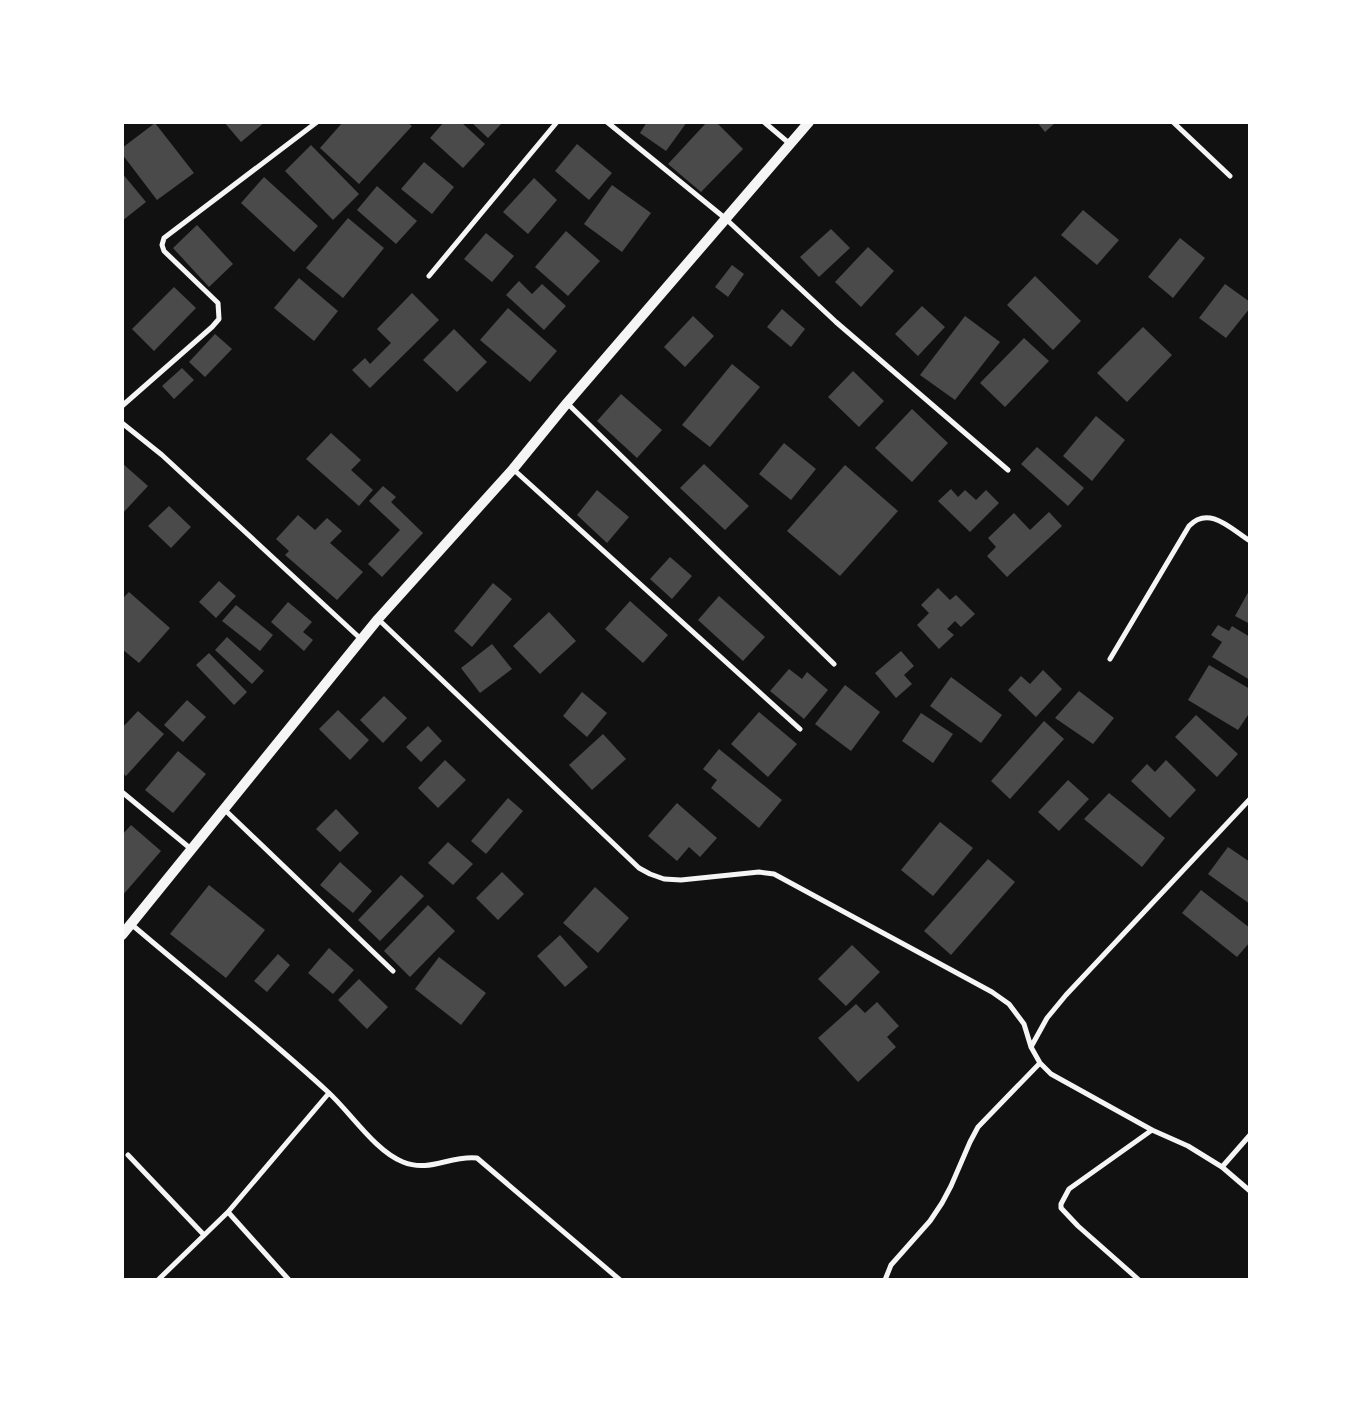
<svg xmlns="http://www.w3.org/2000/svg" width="1372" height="1402" viewBox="0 0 1372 1402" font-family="Poppins,sans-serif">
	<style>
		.building { fill: #4a4a4a }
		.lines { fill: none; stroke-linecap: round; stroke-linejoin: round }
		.minor { stroke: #f5f5f5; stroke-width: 5 }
		.secondary { stroke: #f5f5f5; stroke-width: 10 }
	</style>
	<rect width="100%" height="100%" fill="#111"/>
	<path class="building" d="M224 122H265L241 142Z
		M343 122H407L412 126 359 184 320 148Z
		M444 122H461L485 144 463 168 430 138Z
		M471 122H503L488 138Z
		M647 122H687L666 151 640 133Z
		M707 122H716L743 149 701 192 668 164Z
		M1037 122H1056L1045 132Z
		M155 123 194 173 157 200 122 154V148Z
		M577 144 612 173 589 200 555 171Z
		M311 145 359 194 333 220 285 171Z
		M424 162 454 187 432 214 401 189Z
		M122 173 146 202 122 221Z
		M264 177 318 226 294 252 241 203Z
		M534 178 557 200 528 234 503 212Z
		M612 185 651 213 622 252 584 224Z
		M377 186 417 221 396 244 357 210Z
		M1083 210 1119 240 1097 265 1061 235Z
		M348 218 384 248 343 298 306 268Z
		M197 225 233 264 209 287 173 248Z
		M831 229 850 248 819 277 800 257Z
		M566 231 600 261 568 296 535 267Z
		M486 233 514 256 492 282 464 259Z
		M1180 238 1205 258 1173 298 1148 277Z
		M868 247 894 271 861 307 835 282Z
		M732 265 744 274 728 297 715 287Z
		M1035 276 1081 321 1053 350 1007 305Z
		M299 278 338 311 314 341 274 308Z
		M519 281 532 294 542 284 566 306 544 330 506 295Z
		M1225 284 1250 302V308L1226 338 1199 318Z
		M174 287 196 308 154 351 132 329Z
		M412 293 439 320 370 388 352 370 365 358 370 364 391 343 377 329Z
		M922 306 945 327 918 356 895 334Z
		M508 308 557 351 530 382 480 340Z
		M782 309 805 329 791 347 767 327Z
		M693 316 714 336 685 367 664 347Z
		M965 316 1000 342 955 400 920 375Z
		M1143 327 1172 355 1127 402 1097 373Z
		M454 329 487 362 457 392 423 360Z
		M215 334 232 349 205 377 189 362Z
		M1024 338 1049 361 1005 407 980 383Z
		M732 364 760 387 710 447 682 425Z
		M182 368 194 380 174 399 162 386Z
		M853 371 884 401 859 427 828 397Z
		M621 394 662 430 637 458 597 421Z
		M912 409 948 443 912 482 875 448Z
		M1096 416 1125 440 1092 481 1063 456Z
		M331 433 361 460 351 470 373 490 359 506 306 459Z
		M784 443 816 469 791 500 759 474Z
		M1037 447 1084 488 1068 506 1021 464Z
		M122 463 148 486 122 514Z
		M704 464 749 506 725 530 680 488Z
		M845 465 898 511 840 576 787 531Z
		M383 486 396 497 391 502 423 533 382 577 368 564 400 530 369 501Z
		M951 489 958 497 965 490 976 500 986 490 999 503 970 532 938 501Z
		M597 490 629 517 607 543 577 515Z
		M169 506 191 527 171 548 148 526Z
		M1049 512 1062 526 1007 577 987 556 996 547 988 538 1014 513 1030 530Z
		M298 515 315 530 327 518 342 531 330 543 363 572 337 600 285 555 289 551 276 539Z
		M670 557 692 576 672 599 650 579Z
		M219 581 236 596 216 618 199 602Z
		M493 583 512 599 472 647 454 631Z
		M938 588 950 600 956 595 975 614 961 627 955 621 947 629 954 635 939 649 917 625 929 613 921 605Z
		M1250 589V624L1235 616Z
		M129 592 170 628 139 663 122 649V599Z
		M719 596 765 637 743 661 698 620Z
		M630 601 668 635 643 663 605 629Z
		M288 602 312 622 303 632 313 640 304 651 271 622Z
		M236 605 273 635 260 651 222 621Z
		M549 612 576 641 540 674 513 646Z
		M1218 625 1229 631 1232 626 1250 637V680L1212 657 1222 642 1211 635Z
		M227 637 264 671 252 684 215 650Z
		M492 644 512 669 480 693 461 668Z
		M901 651 914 666 904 675 912 684 896 698 875 673Z
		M209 653 247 692 234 705 196 665Z
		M1209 665 1250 689V712L1238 730 1188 700Z
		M789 669 802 679 807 672 828 690 804 719 770 691Z
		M1043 670 1062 689 1036 717 1008 690 1021 676 1030 684Z
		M951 677 1002 715 981 743 930 706Z
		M845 685 880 712 851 751 815 724Z
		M1079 691 1114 718 1093 744 1055 718Z
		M582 692 607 713 587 737 563 716Z
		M384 696 407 718 383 743 360 720Z
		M187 700 206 717 183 742 164 725Z
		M338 710 369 740 350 760 319 729Z
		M138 711 164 734 126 776 122 773V728Z
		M759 712 797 744 768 777 731 744Z
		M921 713 953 734 933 763 902 741Z
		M1196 715 1238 754 1217 777 1175 737Z
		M1044 721 1064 739 1010 799 991 781Z
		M428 726 442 741 421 762 406 747Z
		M603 734 626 759 592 790 569 765Z
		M719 749 782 800 759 828 711 788 717 780 703 769Z
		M178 751 206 774 173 813 145 790Z
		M445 760 466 780 438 808 418 788Z
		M1166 760 1196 790 1170 818 1131 781 1147 764 1155 772Z
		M1068 780 1089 799 1059 831 1038 812Z
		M1109 793 1165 838 1142 867 1084 819Z
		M508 798 523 811 486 854 471 841Z
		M677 803 717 838 700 857 689 847 677 861 648 836Z
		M336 809 359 833 340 852 316 829Z
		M940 822 973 848 933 896 901 870Z
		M131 825 161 851 122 896V835Z
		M448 842 473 864 453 885 428 863Z
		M1228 847 1250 862V904L1208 874Z
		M988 859 1015 882 951 955 924 931Z
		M340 862 372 891 353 913 320 885Z
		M502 872 524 894 498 920 476 898Z
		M401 875 424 896 380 941 358 920Z
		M209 885 265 930 226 978 170 934Z
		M595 887 629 918 598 953 563 923Z
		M1201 890 1250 928V942L1237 957 1182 913Z
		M428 905 455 931 410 977 384 951Z
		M560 935 588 967 565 987 537 956Z
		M852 945 880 972 846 1006 818 979Z
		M329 948 354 970 333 994 308 973Z
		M278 954 290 965 267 992 254 981Z
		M439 957 486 993 461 1025 415 989Z
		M359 979 388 1007 367 1029 338 1000Z
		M877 1002 899 1026 887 1037 896 1047 858 1082 818 1038 856 1004 865 1013Z"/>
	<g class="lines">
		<path class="minor" d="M607 122 726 219 836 322 1008 470
			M764 122 790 144
			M1173 122 1230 176
			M429 276 557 122
			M567 403 834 664
			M122 406 212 327 219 319 218 303 164 251 162 245 164 238 317 122
			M122 423 162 455 362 640
			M513 469 800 729
			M378 619 639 868 650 874 664 879 681 880 759 872 774 874 992 992 1009 1004 1024 1024 1031 1047 1040 1063 1051 1074 1152 1130 1188 1146 1222 1167 1250 1191
			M1110 659 1189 526C1209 505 1231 529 1250 541
			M122 792 191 849
			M225 810 393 971
			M131 924C197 980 265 1034 328 1092 351 1113 375 1151 403 1162 430 1173 450 1155 477 1158L620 1280
			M1031 1047 1047 1018 1066 995 1250 799
			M128 1155 204 1235
			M1222 1167 1250 1135
			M228 1212 289 1280
			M158 1280 228 1212 329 1093
			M885 1280 891 1265 930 1221 942 1203 951 1186 970 1142 978 1127 1040 1063
			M1139 1280 1078 1226 1061 1208V1204L1069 1189 1152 1130"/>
		<path class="secondary" d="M122 935 378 619 513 469 567 403 809 122"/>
	</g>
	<rect width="1372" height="1402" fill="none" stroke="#ffffff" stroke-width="248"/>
</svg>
